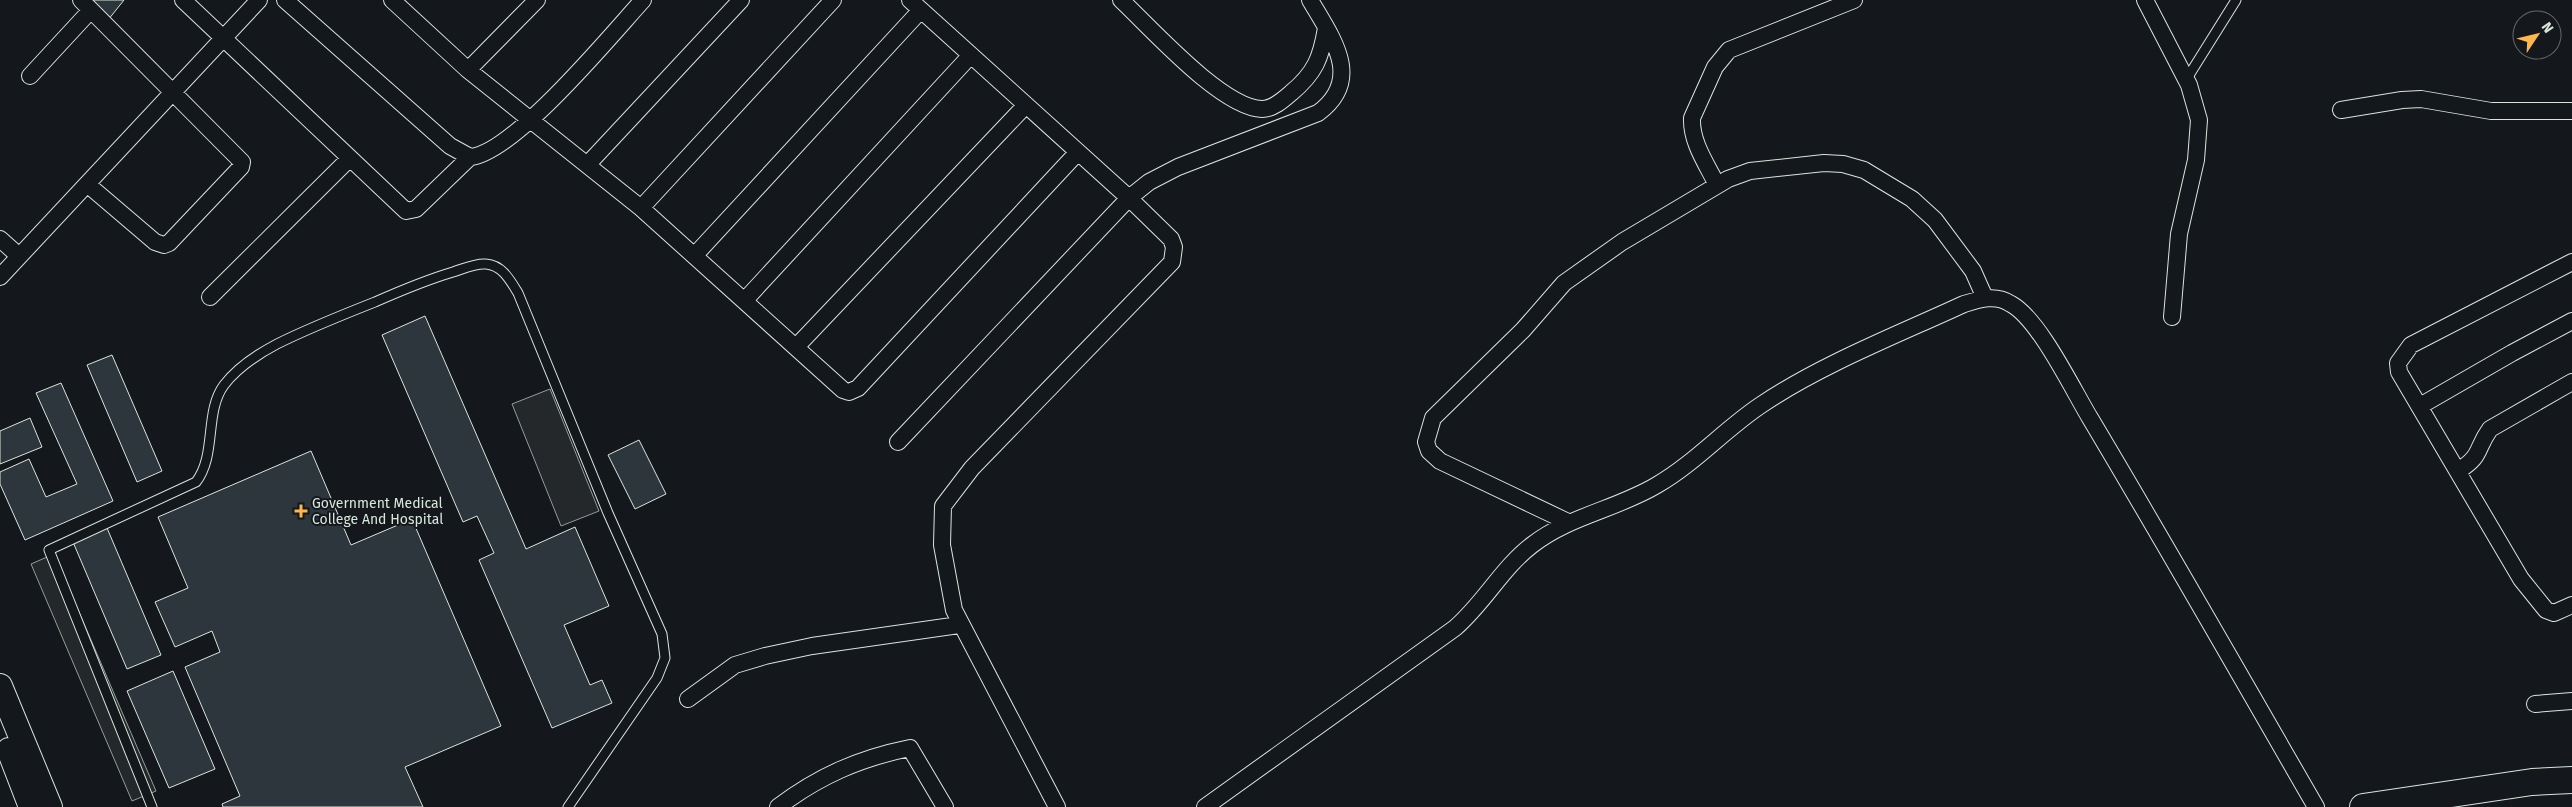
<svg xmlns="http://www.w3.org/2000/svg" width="2572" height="807" viewBox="0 0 2572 807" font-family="'Fira Sans',sans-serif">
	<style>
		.parking { fill: #24282b; stroke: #939e99 }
		.building { fill: #2c363c; stroke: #d8e6dc }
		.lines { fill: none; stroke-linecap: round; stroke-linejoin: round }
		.lane-casing { stroke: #d8e6dc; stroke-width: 11 }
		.street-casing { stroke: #d8e6dc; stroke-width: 18 }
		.secondary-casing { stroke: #d8e6dc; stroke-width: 26 }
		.primary-casing { stroke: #d8e6dc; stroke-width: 28 }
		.lane { stroke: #14181c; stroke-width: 9 }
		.street { stroke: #14181c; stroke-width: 16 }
		.secondary { stroke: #14181c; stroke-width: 24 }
		.primary { stroke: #14181c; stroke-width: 26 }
		.poi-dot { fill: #ffb74d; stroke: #14181c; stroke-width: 2 }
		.labels { text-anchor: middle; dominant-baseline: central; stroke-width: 4; stroke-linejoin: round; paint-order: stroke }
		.poi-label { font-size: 14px; fill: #d8e6dc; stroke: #14181c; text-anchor: start }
	</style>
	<rect width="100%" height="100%" fill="#14181c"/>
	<path class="parking" d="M550 389 599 511 561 526 512 404Z
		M54 554 156 791 132 801 31 564Z"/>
	<path class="building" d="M84 0H124L108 20Z
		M425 316 526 549 575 527 609 606 564 625 590 685 602 680 612 703 552 728 479 560 494 553 477 516 463 522 382 335Z
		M112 355 162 471 137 482 87 365Z
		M61 383 113 501 25 540 0 484V472L29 459 46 497 77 484 36 393Z
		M30 418 42 447 0 464V431Z
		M639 440 666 494 635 509 608 455Z
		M311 451 351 545 412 519 501 726 405 767 423 807H223L222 804 240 796 185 667 220 652 212 631 175 647 155 602 188 588 158 517Z
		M107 528 161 655 127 669 73 542Z
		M173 671 215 769 169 788 127 691Z"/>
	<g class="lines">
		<g class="lane-casing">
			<path id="lane" d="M2186 80 2236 0
				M152 807 49 550 196 482C217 455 204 412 224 385 237 368 258 354 277 344 309 328 342 315 375 302 400 291 426 280 453 272 463 269 475 263 486 264 502 265 510 280 518 293L608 513 662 634 665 658 657 678 568 807"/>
		</g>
		<g class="street-casing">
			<path id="street" d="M81 0 242 162 241 167 169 243 164 245 155 242 87 184
				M183 0 406 211 416 209 470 157
				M285 0 450 146 470 157C513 154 611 35 643 0
				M392 0 468 70 641 208 843 390 849 392 858 388 1078 152
				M910 0 1129 198 1171 239 1174 247 1172 262 972 468 943 506 942 545 954 610 1057 807
				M1121 0C1151 28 1222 108 1262 109 1273 109 1283 100 1291 93 1315 73 1321 58 1326 28
				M2145 0 2189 85 2199 120 2196 160 2179 234 2172 317
				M468 70 537 0
				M30 76 91 10
				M2341 110 2402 100 2421 99 2491 111H2572
				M588 164 741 0
				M1717 185C1706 163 1691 142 1692 118L1715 67 1729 50 1854 0
				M641 208 833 0
				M0 239 19 256
				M695 255 921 10
				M2572 262 2411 345 2398 363 2399 372 2521 579 2546 610 2554 613 2572 605
				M0 277 259 0
				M210 297 349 159
				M745 300 971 55
				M796 347 1026 105
				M2420 406 2512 353 2572 321
				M898 442 1129 198 1149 182 1178 167 1318 113C1364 79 1332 38 1310 0
				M2458 471C2483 455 2475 450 2490 429L2572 382
				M1568 522 1440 461 1429 451 1426 442 1433 418 1523 330 1564 283 1622 242 1728 179 1750 171 1824 163 1843 164 1864 170 1912 199 1935 220 1973 271 1985 298
				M688 699 735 665 765 656 812 646 959 625
				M2535 704 2572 701
				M778 807C819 776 860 758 910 748L945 807
				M1205 807 1455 628C1484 603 1502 568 1532 545 1569 516 1617 509 1657 485 1695 463 1725 429 1761 405 1820 365 1899 334 1964 304 1980 299 1996 294 2011 304 2039 319 2073 390 2090 418 2167 547 2241 677 2316 807"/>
		</g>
		<g class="secondary-casing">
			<path id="secondary" d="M0 686 50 807
				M9 750 31 807"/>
		</g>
		<g class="primary-casing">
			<path id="primary" d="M2363 807 2532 782 2572 780"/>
		</g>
		<use href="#lane" class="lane"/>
		<use href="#street" class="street"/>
		<use href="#secondary" class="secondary"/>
		<use href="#primary" class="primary"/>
	</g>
	<path class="poi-dot" d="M298.5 503.5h5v5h5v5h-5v5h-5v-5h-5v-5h5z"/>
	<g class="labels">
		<g class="poi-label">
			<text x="312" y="503">Government Medical<tspan x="312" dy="16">College And Hospital</tspan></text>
		</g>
	</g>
	<g transform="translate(2537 35) rotate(55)"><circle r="24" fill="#14181c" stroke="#626a69"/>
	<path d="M0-4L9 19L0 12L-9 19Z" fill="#ffb74d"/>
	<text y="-8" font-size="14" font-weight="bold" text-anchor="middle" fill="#d8e6dc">N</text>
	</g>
</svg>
